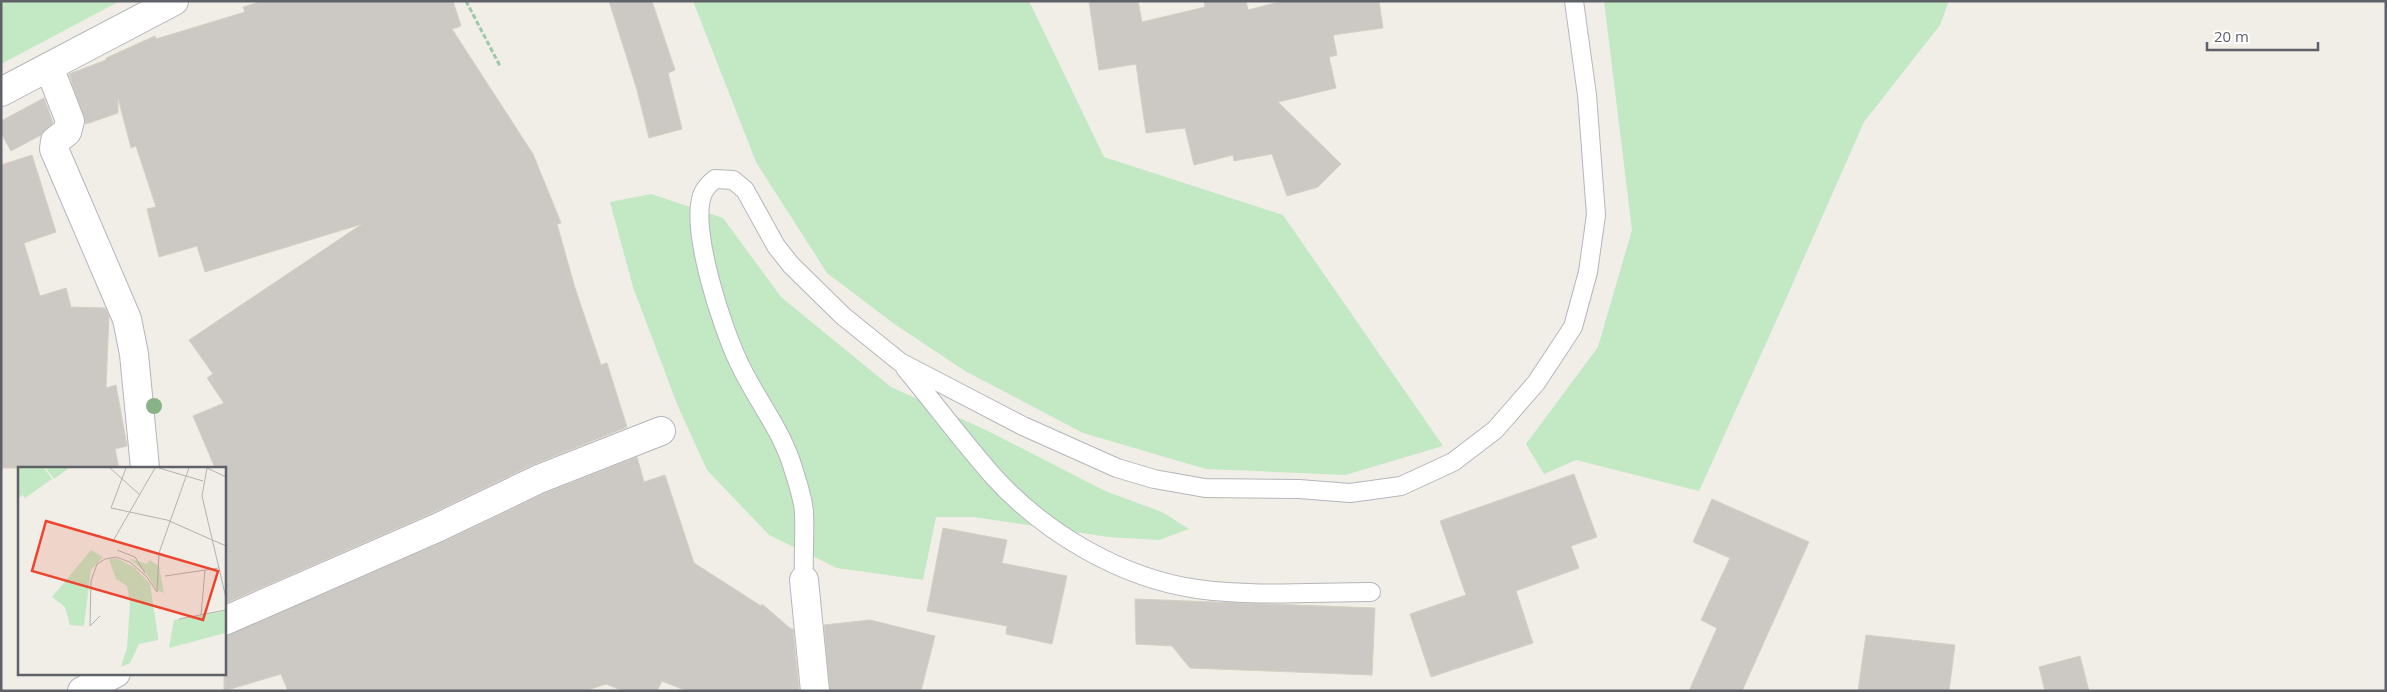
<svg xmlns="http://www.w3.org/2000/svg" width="2387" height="692" viewBox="0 0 2387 692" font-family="'Open Sans',sans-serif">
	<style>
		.green { fill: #c3e8c4 }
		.building { fill: #ccc8c3; stroke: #d5d0c4 }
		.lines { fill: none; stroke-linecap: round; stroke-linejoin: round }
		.service-casing { stroke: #b4b6bb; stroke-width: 20 }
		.minor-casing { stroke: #b4b6bb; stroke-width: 30 }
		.path { stroke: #9bc9aa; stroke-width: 3; stroke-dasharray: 5 2.5; stroke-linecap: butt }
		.service { stroke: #fff; stroke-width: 18 }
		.minor { stroke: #fff; stroke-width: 28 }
		.tree { fill: #88b387 }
		.inset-road { fill: none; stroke: #b2b2af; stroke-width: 1 }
		.view { fill: #ed4430; fill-opacity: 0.15; stroke: #ed4430; stroke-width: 2.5 }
		.inset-edge { fill: none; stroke: #5e6167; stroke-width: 2.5 }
	</style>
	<rect width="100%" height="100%" fill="#f0eee6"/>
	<path class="green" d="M1 1H120L1 64Z
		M693 1H1029L1104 157 1283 215 1443 446 1345 475 1206 469 1083 433 965 371 893 323 827 273 756 162Z
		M1604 1H1949L1940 25 1864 122 1773 328 1699 491 1576 460 1544 474 1526 444 1598 347 1632 230Z
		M651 194 723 218 781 297 891 387 988 431 1105 491 1162 512 1189 529 1159 540 1109 537 973 517H936L923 580 837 568 769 535 707 470 677 404 633 287 610 202Z"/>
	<path class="building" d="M262 1H453L461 26 452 29 533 154 561 223 557 224 575 288 601 365 607 363 627 427 532 465 432 513 224 604V468H215L193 416 224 403 207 378 213 374 189 340 362 224 205 272 197 246 159 257 147 209 156 207 136 146 131 148 118 98V113L86 124 69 74 106 60V58L155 36 156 39 245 12 243 7Z
		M609 1H652L675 70 668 73 682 129 649 138 637 90Z
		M1089 1H1138L1142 22 1205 7 1204 1H1246L1248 10 1282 1H1379L1383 28 1333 35 1337 55 1329 57 1336 88 1278 102 1341 164 1318 187 1287 196 1272 154 1234 161 1233 155 1194 165 1185 128 1146 133 1136 64 1099 70Z
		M44 98 53 123 41 135 11 151 1 133V121Z
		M32 155 56 232 24 243 40 296 66 288 71 307 105 308 109 316 106 388 116 385 127 446 115 449 119 468H1V165Z
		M637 457 644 482 665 475 694 563 761 606 762 604 791 629H793L799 691H687L662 681 657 691H623L606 684 585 691H288L281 674 224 691V636L445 541 545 493Z
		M1574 474 1597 537 1571 546 1579 568 1516 591 1533 643 1431 677 1410 614 1466 595 1440 521Z
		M1712 499 1809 542 1742 691H1689L1717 628 1701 620 1730 558 1693 542Z
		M943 528 1007 540 1002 563 1067 576 1052 644 1006 634 1007 626 927 611Z
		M1135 599 1375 608 1372 675 1190 668 1172 646 1136 644Z
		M870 620 935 636 921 691H830L824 625Z
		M1866 635 1955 645 1949 691H1858Z
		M2080 656 2089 691H2045L2039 667Z"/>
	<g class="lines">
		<g class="service-casing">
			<path id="service" d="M905 368C935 404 963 442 994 477 1045 533 1121 578 1197 589 1254 597 1314 592 1371 592
				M804 580C803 557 805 535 804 512 803 498 797 481 793 468 782 431 758 402 741 367 724 334 688 227 703 193 706 187 710 183 715 179L733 180 745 190 776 246 791 265 843 316 900 362 1023 426 1117 468 1154 479 1205 488 1299 489 1350 493 1401 486 1453 462 1495 430 1536 383 1573 327 1588 272 1596 215 1587 95 1574 1"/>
		</g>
		<g class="minor-casing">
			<path id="minor" d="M49 67 70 121 67 132 55 141 54 149 127 319 134 354 145 468
				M1 92 174 1
				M804 580 815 691
				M224 621 439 527 539 479 661 431
				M82 691 116 673"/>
		</g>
		<path class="path" d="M466 1 500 66"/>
		<use href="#service" class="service"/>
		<use href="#minor" class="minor"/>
	</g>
	<circle class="tree" cx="154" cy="406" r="8"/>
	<g transform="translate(18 467)">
		<rect width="208" height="208" fill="#f0eee6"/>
		<path d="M0 1H26L34 12 7 31 5 28 0 31ZM28 1H51L36 12ZM73 83 85 90 73 103 66 159 52 158 47 140 34 130ZM98 91 116 100 132 117 140 170V173L121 177 112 196 103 200 109 181 112 138 109 119 98 112 91 92ZM111 91 129 97 131 93 141 99 146 126 138 123 129 107ZM207 144V166L151 181 156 153Z" fill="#c3e8c4"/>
		<path class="inset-road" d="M92 1 122 28M108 1 93 41 149 53 208 79M141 1 185 14M189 1 184 29 208 131M189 1 208 10M95 74 137 1M99 83 117 90 127 106M147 109 201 101M183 148 187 103M82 149 72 159 73 114 79 97 87 92 98 90 112 95 128 109 139 125 141 86 171 1M161 152 208 143"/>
		<path class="view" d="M28 54 200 104 185 153 14 104Z"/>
		<rect width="208" height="208" class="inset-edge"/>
	</g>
	<rect width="2387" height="692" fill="none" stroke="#5e6167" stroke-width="5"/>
	<path d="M2207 42v8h111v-8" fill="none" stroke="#5e6167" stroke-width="2.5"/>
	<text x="2214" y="42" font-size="15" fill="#5e6167" stroke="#ffffff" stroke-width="4" paint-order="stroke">20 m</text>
</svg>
